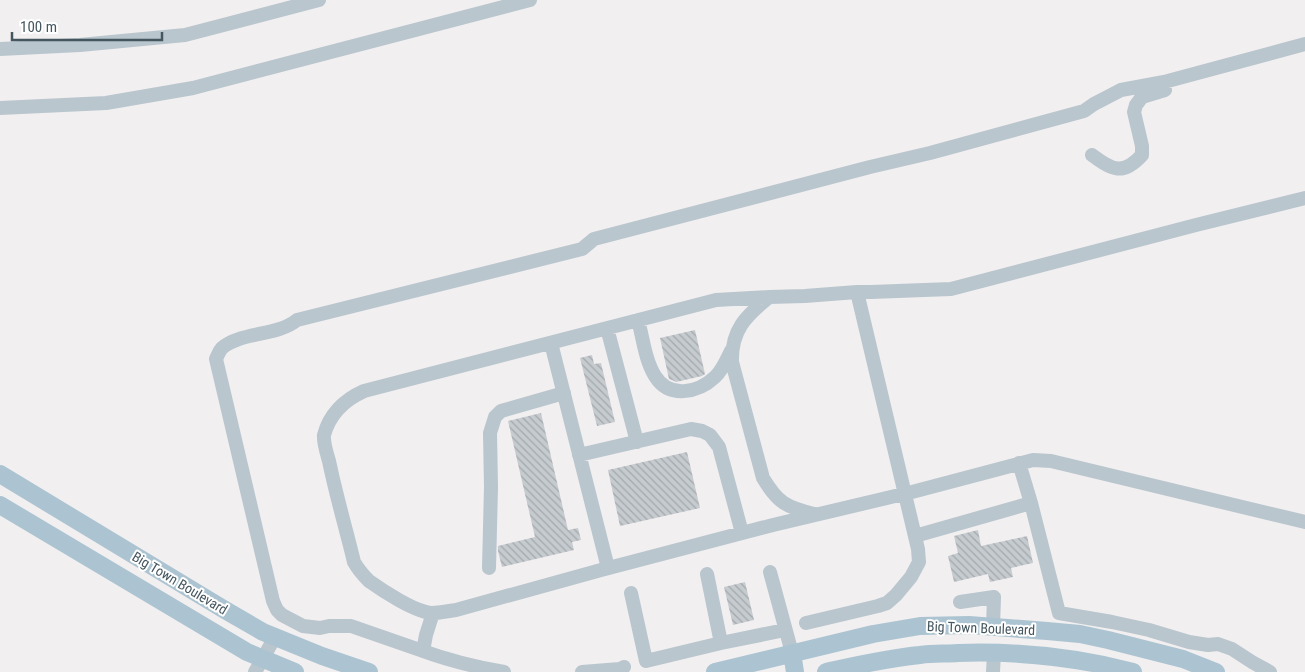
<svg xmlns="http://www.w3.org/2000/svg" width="1305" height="672" viewBox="0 0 1305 672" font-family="'Roboto Condensed',sans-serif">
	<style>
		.building { fill: url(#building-back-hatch) }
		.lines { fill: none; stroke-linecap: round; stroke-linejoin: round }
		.minor { stroke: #b9c6ce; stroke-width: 14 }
		.major { stroke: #acc4d1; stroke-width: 18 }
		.labels { text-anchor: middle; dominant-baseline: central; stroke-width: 4; stroke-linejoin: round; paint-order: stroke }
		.street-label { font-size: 14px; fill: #45565f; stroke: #fff }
	</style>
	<defs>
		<pattern id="building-back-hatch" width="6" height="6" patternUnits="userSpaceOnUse" patternTransform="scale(1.25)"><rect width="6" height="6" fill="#c6cbd0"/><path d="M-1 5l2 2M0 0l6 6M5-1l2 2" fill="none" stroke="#a3a8ac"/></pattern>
	</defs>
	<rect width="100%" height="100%" fill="#f2eff0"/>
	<path class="building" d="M695 330 705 374 702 376 676 382 672 380 669 379 660 338Z
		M592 355 594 364 601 363 615 422 597 426 580 358Z
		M541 413 568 530 578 528 581 540 572 542 574 550 502 567 498 551V546L535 537 508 421Z
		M687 452 700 508 620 526 608 470Z
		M978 530 981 546 1027 536 1033 563 1011 568 1013 577 990 582 988 574 954 582 948 556 958 553 954 536Z
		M745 582 754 620 733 625 724 587Z"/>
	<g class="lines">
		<path class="minor" d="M0 49 80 45 185 35 319 0
			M0 108 106 103 193 88 530 0
			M1092 155C1112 170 1123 176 1142 155V146L1134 112 1136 105 1142 97 1165 90
			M1305 198 1196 225 951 289 871 292H857L805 296 769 297 716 300 364 391C344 400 330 413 324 435 323 442 327 454 329 461 336 495 346 529 354 562 358 569 363 575 369 581 383 591 415 612 432 613 439 613 448 611 456 610L601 570 773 525 912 492 1033 460 1051 461 1305 522
			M769 297C746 316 731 330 732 362L763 478C778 503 786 507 814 514
			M638 320C643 338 645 360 655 376 669 399 698 393 715 377 722 371 727 359 731 351
			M607 328 637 442
			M551 343 608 568
			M579 455 691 429 702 431 710 435 719 447 742 533
			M1019 463 1031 503 1059 613 1112 622 1149 630 1189 642 1208 645 1218 644 1232 649 1252 662 1270 672
			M915 536 1031 503
			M489 568 491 487 490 433 495 417 501 411 564 393
			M770 572 792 653
			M707 574 721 643
			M631 593 646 661 721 643 785 630
			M960 602 994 597 993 627
			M433 613 426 635 423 651 351 626H329L320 628 303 626 282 615 277 610 273 601 216 359C218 355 219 351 222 348 240 332 278 336 297 320L582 249 594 239 870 167 930 153 1084 111 1094 104 1121 90 1164 82 1305 44
			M806 623 878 606 887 603 896 595 911 577 919 562 918 549 857 292
			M423 651C450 661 476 667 504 672
			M255 672 275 637
			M582 672 620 669 624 667
			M993 672 994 653"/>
		<path class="major" d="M0 474 225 610 263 632 322 656 369 672
			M0 505 247 652 295 672
			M792 653 795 672
			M715 672 873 634 920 626 969 625 1047 631 1080 634 1108 640 1183 659 1216 672
			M826 672C858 665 888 658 920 655 933 653 946 654 958 653 1017 651 1076 657 1133 672"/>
	</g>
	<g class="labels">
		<g class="street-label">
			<text transform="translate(180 583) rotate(31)">Big Town Boulevard</text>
			<text transform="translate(981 628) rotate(2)">Big Town Boulevard</text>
		</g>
	</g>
	<path d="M12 32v8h150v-8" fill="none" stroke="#45565f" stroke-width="2.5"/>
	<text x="20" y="32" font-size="15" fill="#45565f" stroke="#ffffff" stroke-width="4" paint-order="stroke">100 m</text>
</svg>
